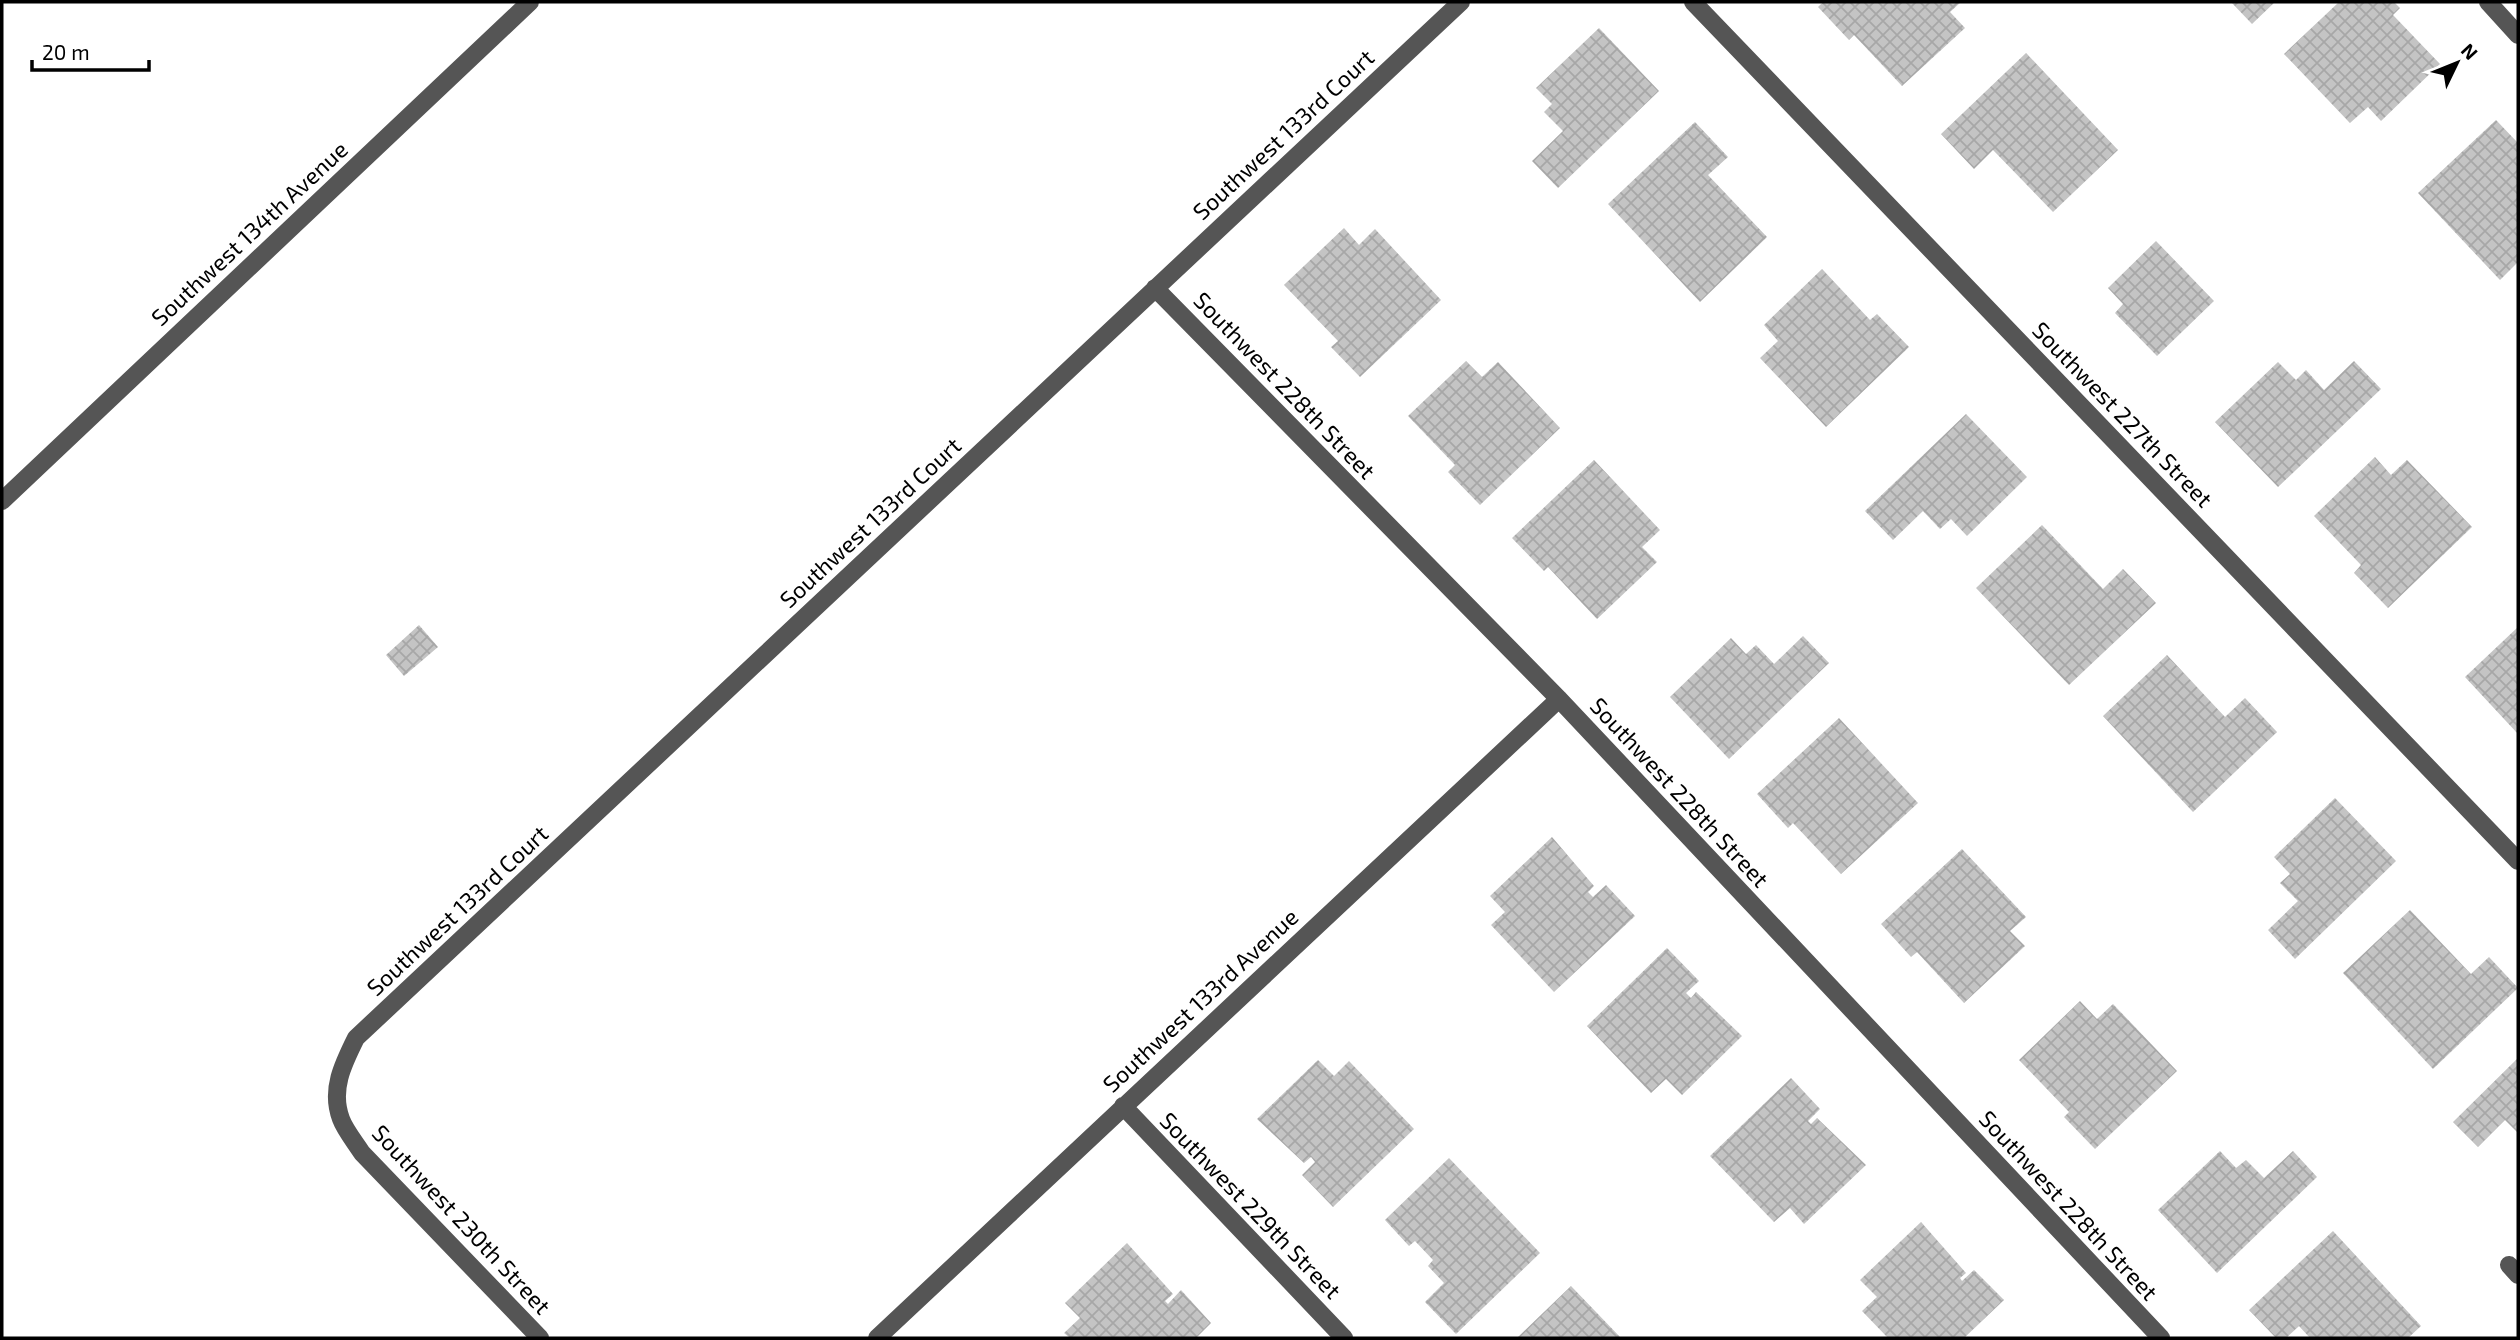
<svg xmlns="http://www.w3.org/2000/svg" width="2520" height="1340" viewBox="0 0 2520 1340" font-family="'Exo 2',sans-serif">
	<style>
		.building { fill: url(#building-cross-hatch) }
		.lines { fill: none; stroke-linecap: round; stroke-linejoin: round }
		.minor { stroke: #555; stroke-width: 18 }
		.labels { text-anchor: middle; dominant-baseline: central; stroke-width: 5; stroke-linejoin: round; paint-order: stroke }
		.street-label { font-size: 23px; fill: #000; stroke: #fff }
	</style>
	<defs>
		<pattern id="building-cross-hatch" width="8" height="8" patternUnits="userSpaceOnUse" patternTransform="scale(1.75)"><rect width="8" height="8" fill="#c4c4c4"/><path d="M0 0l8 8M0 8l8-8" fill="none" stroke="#a7a7a7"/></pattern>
	</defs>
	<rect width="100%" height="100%" fill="#fff"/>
	<path class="building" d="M1823 2H1961L1950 12 1965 28 1902 86 1854 35 1849 40 1818 7Z
		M2231 2H2275L2252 24Z
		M2339 2H2394L2400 8 2393 15 2440 64 2381 121 2368 107 2350 123 2284 54Z
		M1599 28 1659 91 1558 188 1532 161 1563 131 1544 112 1552 104 1536 88Z
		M2026 53 2118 150 2053 212 1993 150 1974 169 1941 134Z
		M2496 120 2518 143V262L2500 280 2418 193Z
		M1695 122 1728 157 1708 175 1767 237 1700 302 1608 204Z
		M1344 228 1359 245 1375 229 1441 300 1360 377 1331 347 1338 341 1284 285Z
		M2156 241 2214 301 2157 356 2115 313 2123 304 2108 288Z
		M1822 269 1870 320 1877 314 1909 347 1826 427 1760 358 1778 341 1764 325Z
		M1466 361 1482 377 1498 362 1560 428 1480 505 1448 472 1455 465 1408 416Z
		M2354 361 2381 389 2278 487 2215 422 2278 362 2296 380 2306 370 2324 390Z
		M1966 414 2027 477 1967 536 1951 519 1940 529 1923 511 1893 540 1865 511Z
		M2375 457 2391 475 2407 460 2472 527 2388 608 2354 573 2361 565 2314 516Z
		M1594 460 1660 530 1642 547 1657 562 1597 619 1548 567 1544 571 1512 538Z
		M2042 525 2103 589 2123 569 2156 603 2069 685 1976 588Z
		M419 625 438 647 404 676 386 655Z
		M2518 627V734L2465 677Z
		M1803 636 1829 663 1729 759 1670 697 1731 638 1746 654 1756 645 1774 664Z
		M2167 655 2225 717 2245 698 2277 732 2193 812 2103 716Z
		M1839 718 1918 803 1841 874 1793 823 1788 828 1757 794Z
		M2335 798 2396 861 2295 959 2268 930 2298 901 2280 883 2290 874 2274 857Z
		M1552 837 1594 886 1588 892 1593 897 1606 885 1635 916 1554 992 1491 925 1505 912 1490 896Z
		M1962 849 2026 917 2010 931 2025 946 1964 1003 1917 952 1911 957 1881 924Z
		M2410 910 2471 974 2489 957 2518 988 2433 1069 2343 973Z
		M1667 948 1699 981 1686 993 1691 998 1696 992 1742 1036 1682 1095 1666 1079 1651 1093 1587 1026Z
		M2080 1001 2097 1019 2113 1004 2177 1071 2095 1149 2064 1117 2069 1112 2019 1060Z
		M2518 1058V1133L2505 1120 2478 1147 2453 1122Z
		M1318 1060 1334 1076 1349 1061 1414 1129 1333 1207 1302 1175 1315 1162 1311 1157 1304 1163 1257 1119Z
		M1791 1078 1820 1109 1808 1121 1811 1124 1817 1118 1866 1165 1804 1224 1790 1208 1774 1222 1710 1156Z
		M2220 1151 2236 1168 2246 1160 2264 1178 2293 1151 2317 1177 2217 1273 2158 1210Z
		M1449 1158 1540 1253 1456 1334 1425 1302 1444 1283 1428 1266 1433 1260 1415 1241 1409 1246 1385 1220Z
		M1921 1222 1966 1273 1960 1278 1962 1281 1974 1270 2004 1300 1964 1338H1888L1862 1311 1877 1297 1860 1280Z
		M2333 1231 2421 1326 2408 1338H2310L2299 1326 2286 1338H2276L2249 1310Z
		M1127 1243 1173 1294 1165 1301 1168 1304 1181 1290 1211 1323 1196 1338H1070L1064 1333 1080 1318 1065 1303Z
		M1571 1286 1621 1338H1517Z"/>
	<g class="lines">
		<path class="minor" d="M1693 2 2518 861
			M2488 2 2518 35
			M1155 288 1559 699 2161 1338
			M2 501 530 2
			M1123 1106 1344 1338
			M2509 1265 2518 1275
			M540 1338 362 1153C355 1142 345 1130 341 1119 330 1090 343 1064 356 1038L1461 2
			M877 1338 1559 699"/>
	</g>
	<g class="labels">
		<g class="street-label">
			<text transform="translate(1283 134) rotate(-43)">Southwest 133rd Court</text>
			<text transform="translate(249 233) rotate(-43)">Southwest 134th Avenue</text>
			<text transform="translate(1285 385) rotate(46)">Southwest 228th Street</text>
			<text transform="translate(2123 414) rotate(46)">Southwest 227th Street</text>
			<text transform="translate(870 522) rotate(-43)">Southwest 133rd Court</text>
			<text transform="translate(1680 792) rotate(47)">Southwest 228th Street</text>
			<text transform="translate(457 910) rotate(-43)">Southwest 133rd Court</text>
			<text transform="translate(1200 1000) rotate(-43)">Southwest 133rd Avenue</text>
			<text transform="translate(1251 1205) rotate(46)">Southwest 229th Street</text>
			<text transform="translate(2069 1205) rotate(47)">Southwest 228th Street</text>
			<text transform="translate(462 1219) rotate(47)">Southwest 230th Street</text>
		</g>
	</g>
	<rect width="2520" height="1340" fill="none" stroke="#000000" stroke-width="7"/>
	<g transform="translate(2457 63) rotate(47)" stroke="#ffffff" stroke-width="5" paint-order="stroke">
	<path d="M0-5L12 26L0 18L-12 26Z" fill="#000000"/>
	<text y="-10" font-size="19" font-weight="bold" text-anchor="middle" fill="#000000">N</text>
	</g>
	<path d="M32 60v10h117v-10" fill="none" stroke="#000000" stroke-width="3.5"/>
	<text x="42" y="60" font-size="21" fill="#000000" stroke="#ffffff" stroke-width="5" paint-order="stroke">20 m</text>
</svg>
